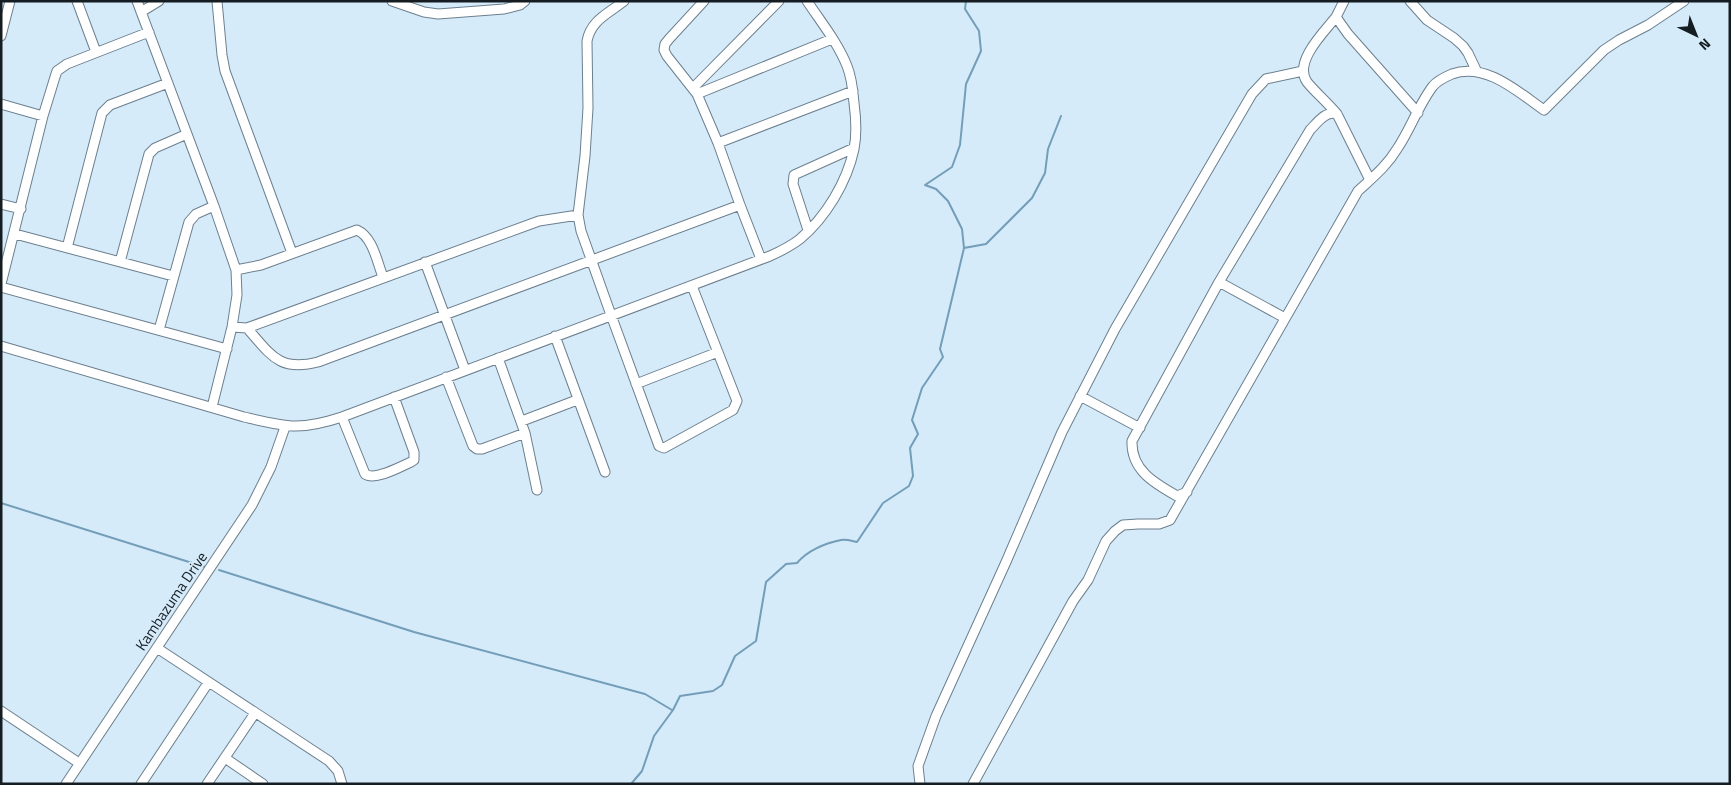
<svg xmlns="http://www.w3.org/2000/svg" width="1731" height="785" viewBox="0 0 1731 785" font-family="'Titillium Web',sans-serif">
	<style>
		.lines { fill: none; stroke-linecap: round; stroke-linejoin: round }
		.stream { stroke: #739db8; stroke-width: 2 }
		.minor-casing { stroke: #6c7f8d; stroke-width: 11 }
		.minor { stroke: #fff; stroke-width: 9 }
		.labels { text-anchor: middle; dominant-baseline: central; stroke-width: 4; stroke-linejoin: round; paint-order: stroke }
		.street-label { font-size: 15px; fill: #151d22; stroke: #d5ebfa }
	</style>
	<rect width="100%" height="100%" fill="#d5ebfa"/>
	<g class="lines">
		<path class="stream" d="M964 248 986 244 1032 198 1045 173 1048 149 1061 116
			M1 503 205 567
			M219 570 414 632 645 694 672 710
			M631 784 642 771 654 736 673 710 680 696 713 691 722 685 735 656 756 641 766 582 786 564 797 563C807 551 825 543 841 540 846 539 852 541 857 542L883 503 909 486 913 476 910 448 918 434 912 420 922 388 943 357 940 349 964 248 962 229 948 201 936 189 925 185 952 167 960 145 966 84 981 51 979 31 965 9 966 1"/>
		<g class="minor-casing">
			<path id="minor" d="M77 1 96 52
				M137 1 214 206 236 270 237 295 232 327 212 407
				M217 1 222 55 225 71 292 253
				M392 1 424 12 438 14 504 9 520 5 525 1
				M704 1 669 39 665 44 664 50 667 56 697 94 718 143 853 91
				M1344 1 1336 17 1348 34 1418 113
				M1410 1 1427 20 1454 38 1463 46 1468 53 1477 72
				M141 12 159 1
				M1336 17C1324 32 1293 62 1307 82 1314 91 1329 104 1337 114
				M1 36 10 1
				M693 88 779 1
				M697 94 832 39
				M1 104 43 116
				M1 204 21 209
				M740 205 761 259
				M578 215 585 156 588 108 587 41C591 20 608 14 624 1
				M808 230 793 184 794 175 854 148
				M15 234 173 276
				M67 248 102 113 110 105 168 83
				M120 262 149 154 155 148 187 134
				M425 262 465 370
				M236 270 261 265 357 230C373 237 377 262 383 277
				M1219 282 1285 318
				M1 284 43 116 55 77 57 71 67 64 149 32
				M1 287 227 349
				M232 327 247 328 539 221 578 215 581 231 611 315 659 446 664 448 733 410 737 401 692 286
				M247 328C271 355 279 372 318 362L740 205 718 143
				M159 330 189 222 196 214 214 206
				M555 336 605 472
				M1 346 244 417C287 427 299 431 342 417L770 256C781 251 791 246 800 239 826 217 847 182 854 149 857 134 856 118 854 103 853 91 852 78 847 66 838 43 821 22 807 1
				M498 358 525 433 537 490
				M446 377 473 446 477 449H482L525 433
				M636 384 718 352
				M1080 396 1140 428
				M342 417 365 474C375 481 400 467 411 462L414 460V452L394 397
				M522 421 577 400
				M1187 492 1177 496C1154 483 1131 470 1132 441L1219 282 1310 130C1317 123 1326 110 1337 114L1370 180
				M157 648 329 761 338 771 342 784
				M1 711 79 763
				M225 758 263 784
				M66 784 252 505 271 467 285 427
				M141 784 208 683
				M207 784 255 713
				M920 784 918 766 936 716 1006 562 1062 432 1115 329 1252 94 1266 79 1303 71
				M973 784 1073 601 1088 580 1106 541 1115 531 1123 525 1138 524H1159L1170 520 1358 191C1372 178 1387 166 1397 149 1410 130 1419 104 1433 86 1438 80 1445 77 1452 74 1486 62 1518 92 1544 110L1604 50 1619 40 1648 25 1684 1"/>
		</g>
		<use href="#minor" class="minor"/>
	</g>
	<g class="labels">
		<g class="street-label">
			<text transform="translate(171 601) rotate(-56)">Kambazuma Drive</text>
		</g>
	</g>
	<rect width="1731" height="785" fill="none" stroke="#151d22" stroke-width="5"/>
	<g transform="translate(1696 35) rotate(137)" stroke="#d5ebfa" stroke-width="4" paint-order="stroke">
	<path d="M0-4L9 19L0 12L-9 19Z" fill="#151d22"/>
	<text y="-8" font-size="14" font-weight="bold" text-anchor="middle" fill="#151d22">N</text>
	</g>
</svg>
